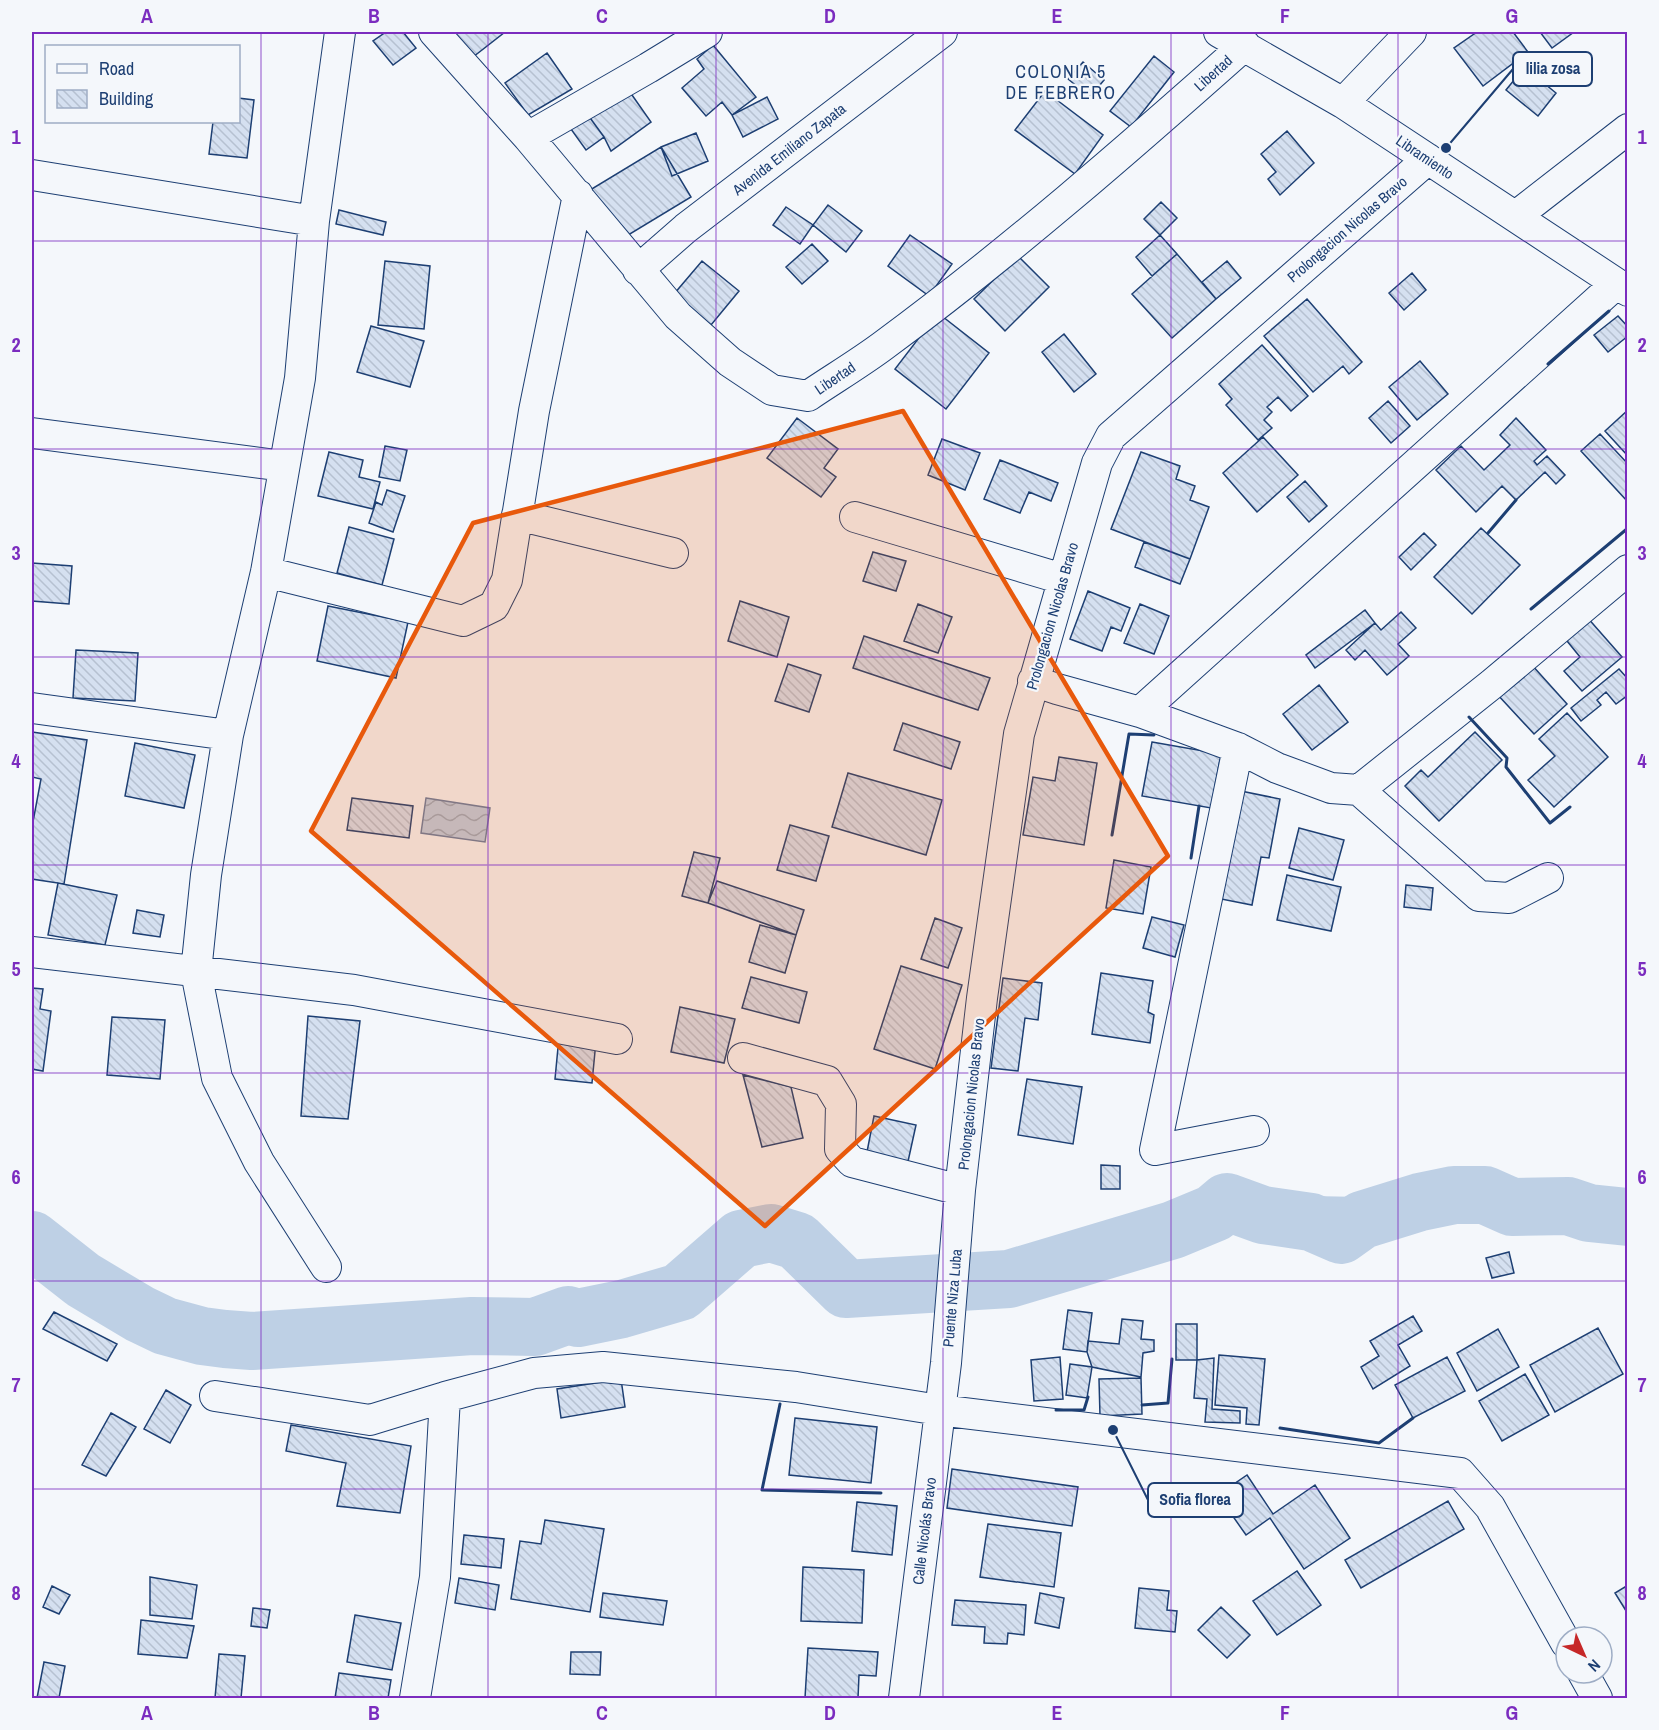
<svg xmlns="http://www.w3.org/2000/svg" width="1659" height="1730" viewBox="0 0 1659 1730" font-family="'Archivo Narrow',sans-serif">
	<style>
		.water { fill: url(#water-waves); stroke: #687fa3; stroke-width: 1.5 }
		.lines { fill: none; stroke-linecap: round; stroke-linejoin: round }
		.stream { stroke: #bed0e5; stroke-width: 10 }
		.river { stroke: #bed0e5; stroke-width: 58 }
		.building { fill: url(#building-back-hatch); stroke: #1d3f73; stroke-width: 1.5 }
		.minor-casing { stroke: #1d3f73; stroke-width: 32 }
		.minor { stroke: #f4f7fb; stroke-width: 30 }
		.wall { stroke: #1d3f73; stroke-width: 3 }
		.marked { fill: #e8590c; fill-opacity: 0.2; stroke: #e8590c; stroke-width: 4.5; stroke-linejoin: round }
		.grid { fill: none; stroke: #7b2cbf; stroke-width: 1.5; stroke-opacity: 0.55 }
		.labels { text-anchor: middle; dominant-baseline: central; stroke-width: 4.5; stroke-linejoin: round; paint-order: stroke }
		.street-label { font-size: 15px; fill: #1d3f73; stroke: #f4f7fb }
		.quarter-label { font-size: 18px; letter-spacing: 1.5px; fill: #1d3f73; stroke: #f4f7fb }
		.leader { fill: none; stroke: #1d3f73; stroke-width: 2 }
		.callout-dot { fill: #1d3f73; stroke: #f4f7fb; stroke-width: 2 }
		.callout { fill: #f4f7fb; stroke: #1d3f73; stroke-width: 2 }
		.callout-label { font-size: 16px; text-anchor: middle; font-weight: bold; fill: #1d3f73 }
		.neatline { fill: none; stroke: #7b2cbf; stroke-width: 2 }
		.grid-label { font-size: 20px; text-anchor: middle; font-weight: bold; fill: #7b2cbf }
	</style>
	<defs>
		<pattern id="water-waves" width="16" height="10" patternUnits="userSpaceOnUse" patternTransform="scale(1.5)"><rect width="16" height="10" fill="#bed0e5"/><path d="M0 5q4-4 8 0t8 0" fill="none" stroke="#9aaabe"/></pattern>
		<pattern id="building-back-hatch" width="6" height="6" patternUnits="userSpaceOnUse" patternTransform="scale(1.5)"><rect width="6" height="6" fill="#d5e0f0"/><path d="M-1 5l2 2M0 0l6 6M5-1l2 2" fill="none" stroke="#b6c1d1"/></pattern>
	</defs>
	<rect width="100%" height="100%" fill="#f4f7fb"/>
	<path class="water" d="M426 798 490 808 485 842 421 833Z"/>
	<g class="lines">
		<path class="stream" d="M1258 1213 1312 1201 1362 1202 1396 1210"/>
		<path class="river" d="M32 1240 83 1280 140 1314 165 1326 202 1336 225 1339 252 1341 472 1326 535 1327 568 1315 578 1318 622 1309 680 1292 741 1239 771 1233 797 1241 846 1289 1009 1279 1173 1230 1214 1213 1227 1202 1263 1215 1311 1222 1341 1235 1362 1220 1420 1202 1454 1195H1485L1512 1207 1568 1206 1589 1213 1628 1217"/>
	</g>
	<path class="building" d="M386 32H403L416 48 393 65 373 41Z
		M453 32H505L473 57Z
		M1477 32H1513L1528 52 1483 86 1454 48Z
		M1540 32H1574L1552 48Z
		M713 45 756 97 732 115 722 102 706 116 682 88 704 69 697 59Z
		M547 53 572 89 528 115 505 83Z
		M1154 56 1174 72 1131 127 1110 111Z
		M1532 58 1546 69 1539 79 1556 93 1538 116 1506 90Z
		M1083 62 1104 80 1090 97 1068 79Z
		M625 85 651 122 611 151 604 137 585 111Z
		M1045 91 1103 135 1075 174 1015 130Z
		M767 97 778 119 743 137 732 115Z
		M238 98 254 100 247 158 209 154 213 122H238Z
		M585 111 604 137 586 150 568 125Z
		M1287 131 1314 163 1280 195 1268 179 1276 172 1261 154Z
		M696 133 708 161 672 176 661 147Z
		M661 147 691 197 620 240 590 190Z
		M1161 202 1177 218 1160 235 1144 219Z
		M828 205 862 231 846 252 813 225Z
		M786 207 813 225 800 244 773 225Z
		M339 210 386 222 383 235 336 224Z
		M910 235 952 264 929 296 888 266Z
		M1160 235 1177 254 1152 276 1136 257Z
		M812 244 828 261 802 284 786 267Z
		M1177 254 1216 299 1172 338 1132 294Z
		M1018 256 1049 287 1005 331 974 299Z
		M385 261 430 266 424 329 378 325Z
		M702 261 739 291 711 325 674 294Z
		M1227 261 1241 278 1216 299 1202 282Z
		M1412 273 1426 290 1404 310 1389 293Z
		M1307 299 1362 362 1349 374 1343 366 1313 392 1264 336Z
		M938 313 989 353 946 409 895 369Z
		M1618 316 1628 327V336L1608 352 1594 335Z
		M371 326 424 341 410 387 357 372Z
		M1064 334 1096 374 1074 392 1042 352Z
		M1262 345 1308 396 1291 411 1278 397 1267 407 1272 412 1264 420 1272 428 1258 440 1226 405 1232 399 1219 384Z
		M1420 361 1448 394 1417 420 1389 387Z
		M1388 401 1410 426 1391 443 1369 418Z
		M1628 410V456L1605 431Z
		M797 418 838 449 824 468 836 477 821 497 767 458Z
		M1516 418 1546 450 1534 461 1537 465 1547 456 1565 475 1556 484 1545 472 1516 500 1502 486 1476 512 1436 470 1461 446 1484 470 1510 445 1500 435Z
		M1600 434 1628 464V502L1581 451Z
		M1263 437 1298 475 1257 512 1223 473Z
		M942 439 980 453 965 490 928 475Z
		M385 446 407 450 400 481 379 477Z
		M329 452 363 460 359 477 380 482 373 509 318 496Z
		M1141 452 1180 466 1176 479 1195 486 1190 500 1209 507 1190 559 1111 529Z
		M1000 460 1058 483 1051 501 1029 492 1020 513 984 499Z
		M1305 481 1327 506 1309 522 1287 497Z
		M387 490 405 496 393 532 369 523 376 502 382 505Z
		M349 527 394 539 382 585 337 573Z
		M1481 528 1520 565 1472 614 1434 577Z
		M1424 533 1436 545 1411 570 1399 557Z
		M1144 542 1190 559 1180 584 1135 567Z
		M873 552 906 561 896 591 863 581Z
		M32 563 72 566 69 604 32 601Z
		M1088 591 1130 608 1121 631 1111 627 1102 651 1070 639Z
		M740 601 789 617 777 657 728 641Z
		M918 604 952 617 938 653 904 641Z
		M1140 604 1169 616 1154 654 1124 643Z
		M328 606 408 622 396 678 317 661Z
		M1365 610 1375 623 1315 668 1306 655Z
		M1401 612 1416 628 1398 644 1409 656 1387 675 1365 650 1355 660 1346 650 1375 623 1381 630Z
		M1586 616 1622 657 1582 691 1564 671 1580 657 1563 636Z
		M864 636 990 678 978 710 853 668Z
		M76 650 138 653 135 701 73 698Z
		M788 664 821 675 809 712 775 701Z
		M1531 664 1567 704 1534 734 1497 694Z
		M1619 669 1628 679V695L1616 704 1606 692 1597 700 1601 705 1581 721 1571 708Z
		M1319 685 1348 722 1312 750 1283 714Z
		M1567 713 1608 757 1554 807 1528 780 1555 756 1539 739Z
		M903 723 960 742 951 769 894 750Z
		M32 732 87 740 64 884 32 879V827L41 779 32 777Z
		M1475 732 1502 760 1439 821 1405 786 1421 770 1428 777Z
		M1152 742 1221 754 1211 808 1142 796Z
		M135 743 195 755 184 808 125 796Z
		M1059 757 1097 763 1084 845 1023 835 1033 777 1055 781Z
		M848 773 942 800 926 855 832 827Z
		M1236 790 1280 799 1269 858 1261 857 1252 905 1216 898Z
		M352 798 413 806 409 838 347 830Z
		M790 825 829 836 816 881 777 870Z
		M1299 828 1344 840 1333 880 1289 868Z
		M694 852 720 858 708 903 682 896Z
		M1114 860 1151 867 1143 914 1106 908Z
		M1287 875 1341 887 1331 931 1277 920Z
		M717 881 804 910 796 935 708 903Z
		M58 883 117 895 105 945 48 935Z
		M1406 885 1433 888 1431 910 1404 907Z
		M137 910 164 915 160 937 133 933Z
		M1152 917 1184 925 1175 957 1143 948Z
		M935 918 962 928 948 968 921 959Z
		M760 925 796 935 785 973 749 962Z
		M901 966 962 985 935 1069 874 1049Z
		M1101 973 1153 981 1148 1012 1154 1015 1150 1043 1092 1034Z
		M751 977 807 992 799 1023 742 1008Z
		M1003 978 1042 983 1038 1020 1025 1018 1018 1071 991 1068Z
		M32 988 43 989 40 1009 51 1011 43 1071 32 1069Z
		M680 1007 735 1019 724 1063 671 1052Z
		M308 1016 360 1021 348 1119 301 1116Z
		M112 1017 165 1020 160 1079 107 1075Z
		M559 1037 596 1041 592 1083 555 1079Z
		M743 1075 791 1087 803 1138 762 1147Z
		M1027 1079 1082 1087 1073 1144 1018 1135Z
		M874 1116 916 1125 907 1166 866 1157Z
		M1101 1165 1120 1166V1189H1101Z
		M1509 1252 1514 1273 1492 1278 1486 1258Z
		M1068 1310 1092 1313 1087 1352 1063 1349Z
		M54 1312 117 1344 107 1361 43 1329Z
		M1413 1316 1422 1331 1398 1345 1410 1366 1373 1389 1361 1367 1379 1356 1370 1341Z
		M1122 1319 1143 1321 1141 1339 1154 1340V1351L1143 1353 1141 1377 1092 1367 1087 1352 1088 1341 1119 1344Z
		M1176 1324H1197V1360H1176Z
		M1598 1328 1623 1374 1555 1412 1530 1365Z
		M1498 1329 1519 1367 1477 1391 1457 1353Z
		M1219 1355 1265 1359 1259 1425 1246 1424 1247 1408 1215 1405Z
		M1060 1357 1063 1399 1034 1401 1031 1360Z
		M1447 1357 1465 1391 1413 1418 1395 1385Z
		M1214 1358 1212 1409 1240 1411V1423L1205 1422 1207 1399 1194 1398 1197 1360Z
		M1070 1364 1092 1367 1087 1398 1066 1395Z
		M1525 1374 1549 1415 1502 1441 1479 1401Z
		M1141 1378 1142 1414 1100 1416 1099 1379Z
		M621 1379 625 1407 561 1418 557 1389Z
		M166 1390 191 1405 170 1443 144 1429Z
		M111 1413 136 1427 106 1476 82 1465Z
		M795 1418 877 1427 871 1483 789 1475Z
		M291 1425 411 1446 400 1513 337 1506 346 1463 286 1451Z
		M952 1469 1078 1487 1072 1526 947 1508Z
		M1247 1475 1273 1514 1315 1485 1350 1538 1304 1569 1270 1518 1246 1535 1218 1495Z
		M1448 1501 1464 1529 1361 1588 1345 1560Z
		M857 1502 897 1506 892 1555 852 1551Z
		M545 1520 604 1529 590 1612 511 1599 520 1541 541 1544Z
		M988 1524 1061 1533 1054 1587 980 1577Z
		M464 1535 504 1539 501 1568 461 1564Z
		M803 1567 864 1570 862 1623 801 1621Z
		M1297 1571 1321 1605 1277 1635 1253 1601Z
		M150 1577 197 1585 192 1619 150 1615Z
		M459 1578 499 1585 495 1610 455 1603Z
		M1628 1585V1614L1615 1593Z
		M52 1586 70 1595 59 1614 43 1607Z
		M1139 1588 1169 1591 1167 1610 1177 1611 1175 1632 1135 1628Z
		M603 1593 667 1601 663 1625 600 1617Z
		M1040 1593 1064 1598 1059 1628 1035 1623Z
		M955 1600 1026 1605 1024 1635 1008 1633 1007 1644 984 1643 985 1627 952 1625Z
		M1221 1607 1250 1635 1227 1658 1198 1630Z
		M253 1608 270 1610 267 1628 251 1626Z
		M355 1615 401 1623 392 1670 347 1662Z
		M141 1620 194 1626 187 1658 138 1654Z
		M808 1648 878 1652 876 1676 859 1675 858 1698H805Z
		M571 1652H601L600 1675 570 1674Z
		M219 1654 245 1656 241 1698H215Z
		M44 1662 65 1666 59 1698H37Z
		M339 1673 391 1680 388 1698H335Z"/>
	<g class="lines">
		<g class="minor-casing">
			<path id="minor" d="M434 32 528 137 678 316 730 362 772 390 808 396C833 379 860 363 884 345 1010 252 1128 149 1245 45
				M1219 32 1343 103 1628 291
				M1343 103 1411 32
				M528 137 648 68 707 32
				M32 175 314 221
				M1516 216 1628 129
				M638 270 686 228 942 32
				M32 433 284 466
				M517 515 673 553
				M855 517 1063 579
				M266 572 463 621 494 606 507 580 534 411 578 195
				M1033 681 1057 689 1140 712 1238 748 1277 768 1331 788 1359 790 1492 684 1628 570
				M32 708 228 735
				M1140 712 1616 284
				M1238 748 1155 1150 1254 1131
				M1359 790 1479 896 1509 898 1548 878
				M32 952 354 990 617 1039
				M743 1058 827 1081 841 1104 840 1149 852 1162 960 1190
				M326 1267 259 1162 217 1078 196 972 206 875 228 735 266 572 300 378 314 221 340 32
				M215 1396 370 1420 445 1397 534 1373 603 1367 796 1387 939 1410 1460 1473 1490 1507 1566 1643
				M1583 1673 1597 1698
				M415 1698 435 1577 445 1397
				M904 1698 946 1363 960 1190 982 998 1019 734 1097 463 1111 436 1428 159"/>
		</g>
		<use href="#minor" class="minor"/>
		<path class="wall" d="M1548 364 1609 311
			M1488 533 1516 500
			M1531 609 1628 528
			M1469 717 1507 758 1506 767 1550 823 1570 807
			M1112 835 1129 734 1154 735
			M1191 858 1199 806
			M780 1404 762 1490 881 1493
			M1142 1405 1168 1403 1172 1359
			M1056 1410H1084L1088 1397
			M1280 1428 1379 1443 1413 1418"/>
	</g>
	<path class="marked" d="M903 411 1168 856 765 1226 311 831 473 523Z"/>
	<path class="grid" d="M261 32V1698M488 32V1698M716 32V1698M943 32V1698M1171 32V1698M1398 32V1698M32 241H1628M32 449H1628M32 657H1628M32 865H1628M32 1073H1628M32 1281H1628M32 1489H1628"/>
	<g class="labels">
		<g class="street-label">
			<text transform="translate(1213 73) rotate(-42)">Libertad</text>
			<text transform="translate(789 149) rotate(-38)">Avenida Emiliano Zapata</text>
			<text transform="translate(1425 157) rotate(34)">Libramiento</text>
			<text transform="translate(1347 229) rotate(-41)">Prolongacion Nicolas Bravo</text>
			<text transform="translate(835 378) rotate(-34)">Libertad</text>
			<text transform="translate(1052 616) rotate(-74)">Prolongacion Nicolas Bravo</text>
			<text transform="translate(971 1094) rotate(-84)">Prolongacion Nicolas Bravo</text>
			<text transform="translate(952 1298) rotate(-85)">Puente Niza Luba</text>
			<text transform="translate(924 1531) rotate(-83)">Calle Nicolás Bravo</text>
		</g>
		<g class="quarter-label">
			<text x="1061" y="71">COLONIA 5<tspan x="1061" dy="21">DE FEBRERO</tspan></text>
		</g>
	</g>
	<path class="leader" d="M1446 148L1513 69M1113 1430L1148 1500"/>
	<g class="callout-dot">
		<circle cx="1446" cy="148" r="6"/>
		<circle cx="1113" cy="1430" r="6"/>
	</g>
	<g class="callout">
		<rect x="1513" y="52" width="79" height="34" rx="6"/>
		<rect x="1148" y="1483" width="95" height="34" rx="6"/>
	</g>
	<g class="callout-label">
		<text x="1553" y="74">lilia zosa</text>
		<text x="1195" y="1505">Sofia florea</text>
	</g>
	<rect width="1659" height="1730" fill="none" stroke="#f4f7fb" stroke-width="66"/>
	<rect x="45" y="45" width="195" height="78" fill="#f4f7fb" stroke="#9eadc5" stroke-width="1.5"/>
	<rect x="57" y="64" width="30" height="9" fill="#f4f7fb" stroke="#9eadc5" stroke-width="1.5"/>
	<text x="99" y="75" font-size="18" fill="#1d3f73">Road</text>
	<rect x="57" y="90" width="30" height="18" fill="url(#building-back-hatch)" stroke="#9eadc5" stroke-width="1.5"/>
	<text x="99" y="105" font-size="18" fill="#1d3f73">Building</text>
	<g transform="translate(1584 1655) rotate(136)"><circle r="28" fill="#f4f7fb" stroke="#9eadc5" stroke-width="1.5"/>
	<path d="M0-4.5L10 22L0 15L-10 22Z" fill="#c62828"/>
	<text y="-9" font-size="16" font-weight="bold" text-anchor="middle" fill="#1d3f73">N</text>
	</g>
	<rect x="33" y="33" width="1593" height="1664" class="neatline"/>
	<g class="grid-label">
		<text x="147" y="23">A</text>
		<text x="374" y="23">B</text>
		<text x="602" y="23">C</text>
		<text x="830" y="23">D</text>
		<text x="1057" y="23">E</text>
		<text x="1285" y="23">F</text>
		<text x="1512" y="23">G</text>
		<text x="16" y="144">1</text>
		<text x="1642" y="144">1</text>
		<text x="16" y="352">2</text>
		<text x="1642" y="352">2</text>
		<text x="16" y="560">3</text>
		<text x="1642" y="560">3</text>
		<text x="16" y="768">4</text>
		<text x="1642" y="768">4</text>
		<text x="16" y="976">5</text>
		<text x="1642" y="976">5</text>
		<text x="16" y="1184">6</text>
		<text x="1642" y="1184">6</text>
		<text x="16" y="1392">7</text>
		<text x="1642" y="1392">7</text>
		<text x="16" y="1600">8</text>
		<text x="1642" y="1600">8</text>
		<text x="147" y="1720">A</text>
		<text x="374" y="1720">B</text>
		<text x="602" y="1720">C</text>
		<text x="830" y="1720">D</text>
		<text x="1057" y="1720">E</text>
		<text x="1285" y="1720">F</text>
		<text x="1512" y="1720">G</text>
	</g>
</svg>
